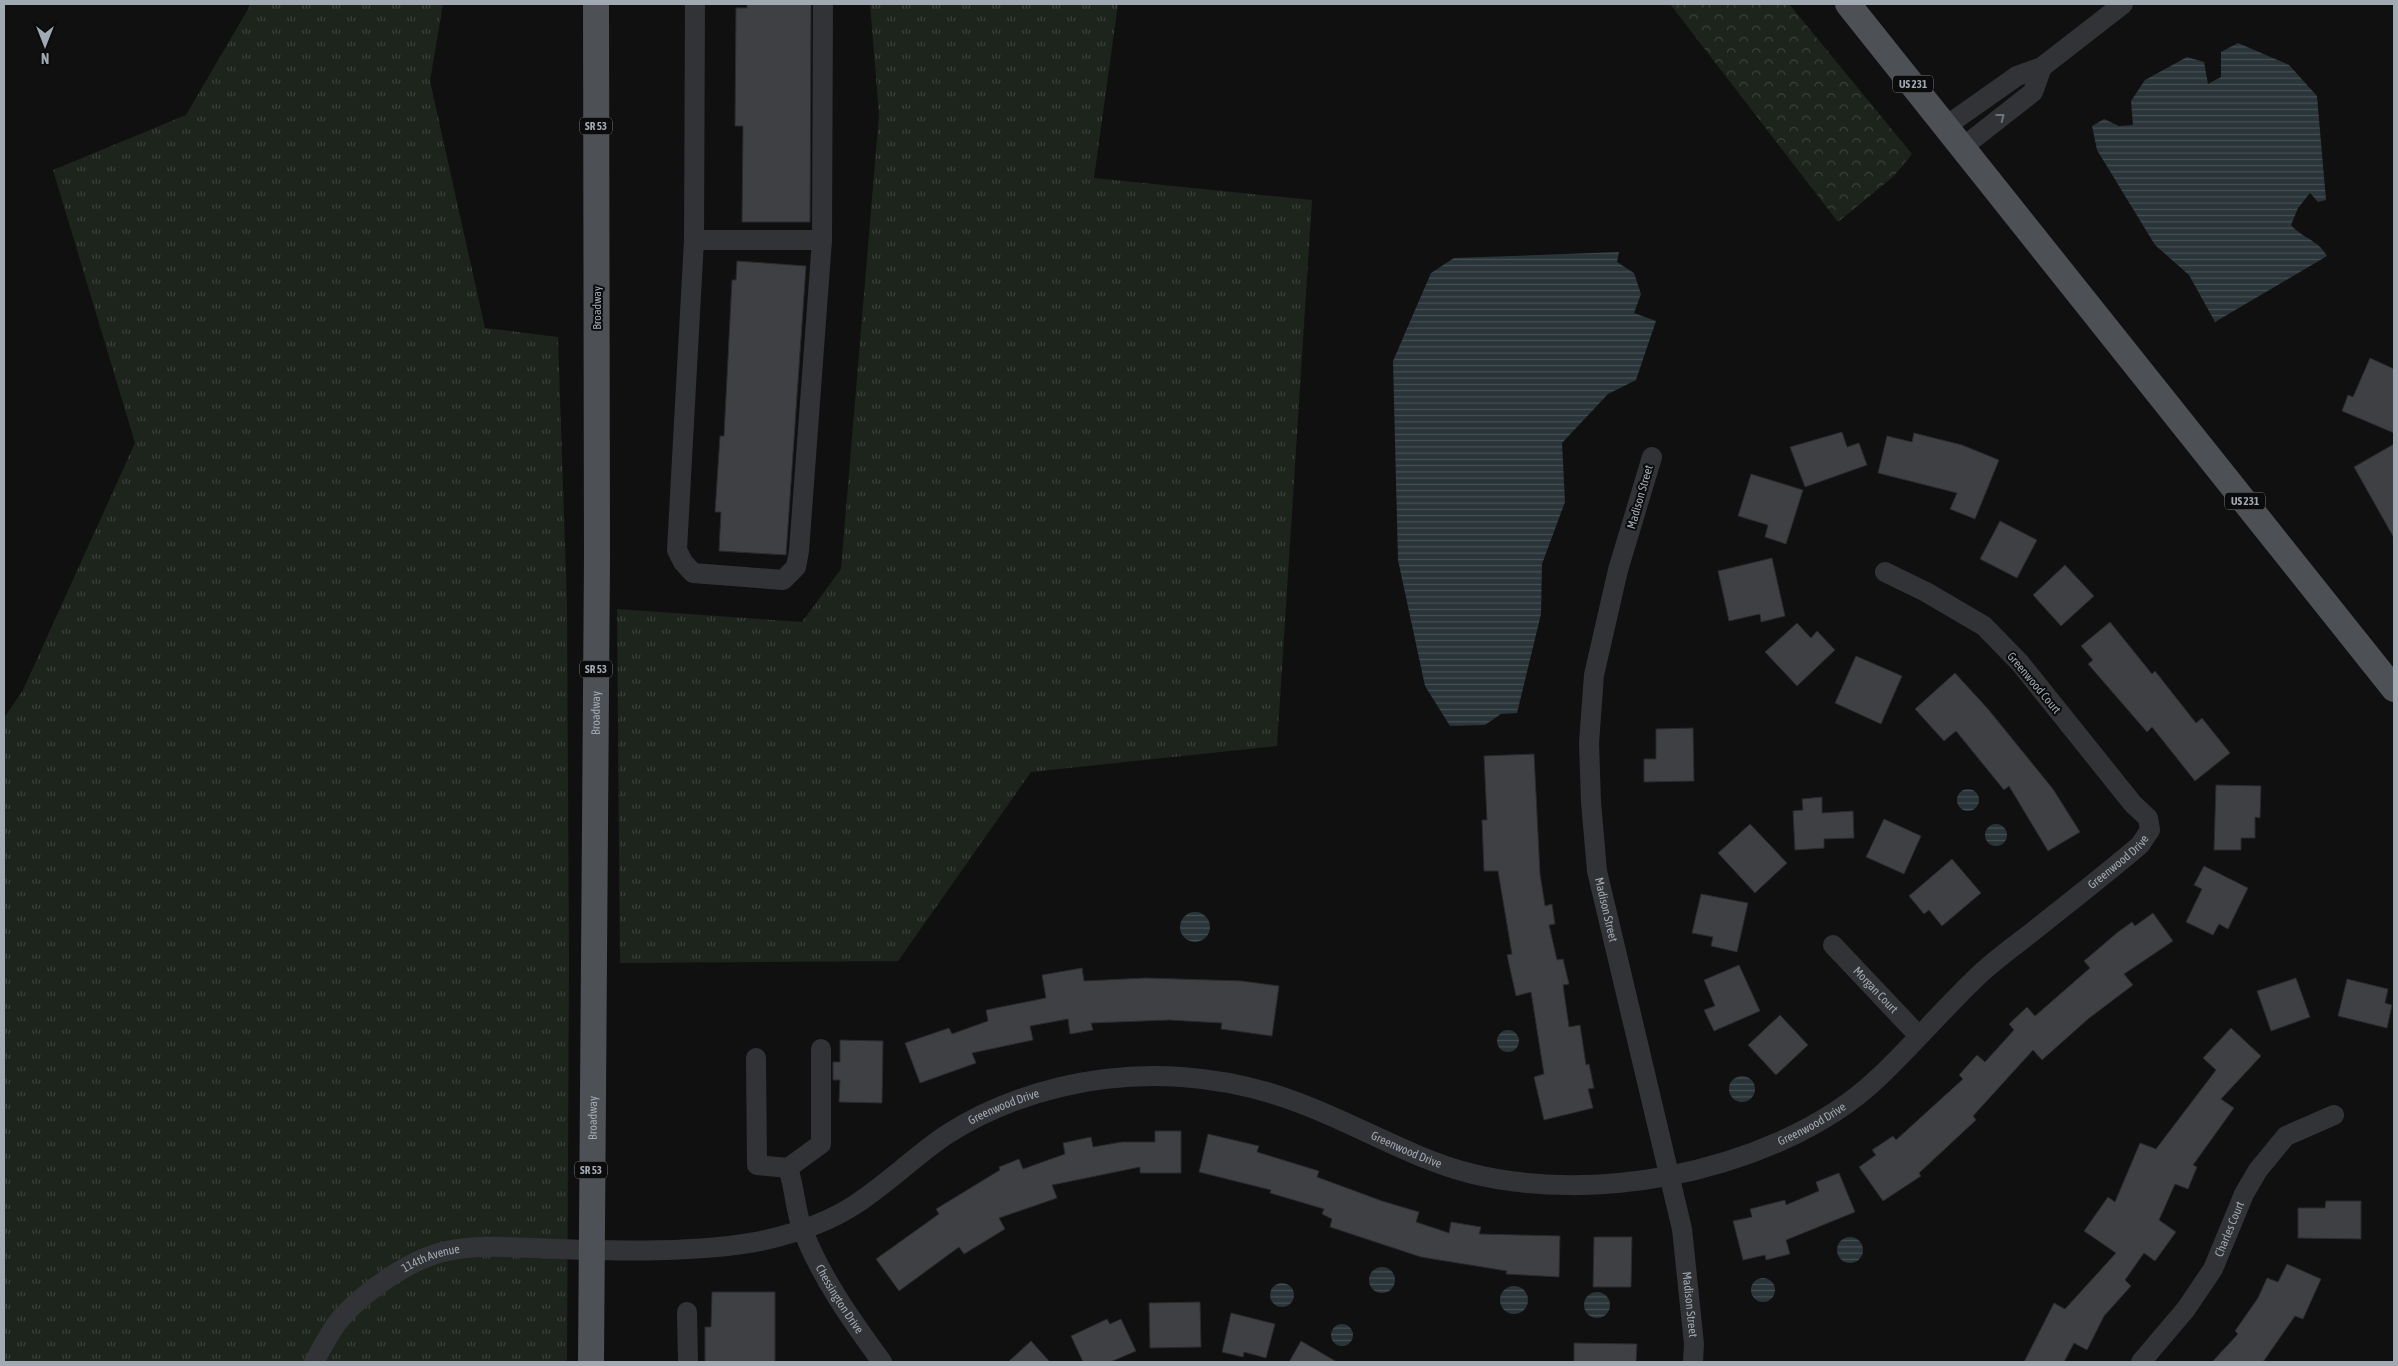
<svg xmlns="http://www.w3.org/2000/svg" width="2398" height="1366" viewBox="0 0 2398 1366" font-family="'Asap Condensed',sans-serif">
	<style>
		.grass { fill: url(#grass-tufts) }
		.forest { fill: url(#forest-crowns) }
		.water { fill: url(#water-rules) }
		.building { fill: #3f4044; stroke: #2a2a2d }
		.lines { fill: none; stroke-linecap: round; stroke-linejoin: round }
		.minor { stroke: #313336; stroke-width: 20 }
		.major { stroke: #4d5055; stroke-width: 26 }
		.oneway { stroke: #6f747a }
		.labels { text-anchor: middle; dominant-baseline: central; stroke-width: 4; stroke-linejoin: round; paint-order: stroke }
		.shield { fill: #0b0b0c; stroke: #747a80; stroke-width: 1 }
		.shield-label { font-size: 11px; font-weight: bold; fill: #a1a9b2 }
		.street-label { font-size: 12px; fill: #a1a9b2; stroke: #0b0b0c }
	</style>
	<defs>
		<pattern id="grass-tufts" width="24" height="20" patternUnits="userSpaceOnUse" patternTransform="scale(1.25)"><rect width="24" height="20" fill="#1d241c"/><path d="M3 7l-1-3M5 7V3M7 7l1-3M15 17l-1-3M17 17v-4M19 17l1-3" fill="none" stroke="#3b413b"/></pattern>
		<pattern id="forest-crowns" width="20" height="18" patternUnits="userSpaceOnUse" patternTransform="scale(1.25)"><rect width="20" height="18" fill="#1d241c"/><path d="M2 6a3 3 0 1 1 6 0M12 15a3 3 0 1 1 6 0" fill="none" stroke="#3b413b"/></pattern>
		<pattern id="water-rules" width="6" height="5" patternUnits="userSpaceOnUse" patternTransform="scale(1.25)"><rect width="6" height="5" fill="#2a3539"/><path d="M0 2.5h6" fill="none" stroke="#464f53"/></pattern>
	</defs>
	<rect width="100%" height="100%" fill="#101011"/>
	<path class="grass" d="M251 4H443L430 81 485 328 558 337 567 605 569 963 567 1362H4V718L23 690 135 443 53 170 186 115Z
		M870 4H1118L1094 178 1312 200 1277 746 1031 772 898 961 620 963 617 609 802 622 841 569 879 115Z"/>
	<path class="forest" d="M1670 4H1789L1912 154 1894 176 1838 222Z"/>
	<path class="water" d="M2238 43 2289 65 2317 96 2326 200 2318 202 2310 193 2298 208 2291 225C2305 240 2317 239 2327 256L2215 322 2189 275 2155 245 2097 150 2092 126 2104 119 2119 126 2133 125 2131 101 2145 80 2187 57 2204 62 2208 84 2221 77V52Z
		M1619 252 1617 262 1634 273 1641 294 1634 313 1656 321 1636 380 1608 394 1562 443 1565 502 1542 564 1541 614 1517 713 1501 714 1485 725 1450 726 1425 686 1398 560 1393 361 1431 273 1454 258Z
		M1957 800a11 11 0 1 1 22 0a11 11 0 1 1-22 0Z
		M1985 835a11 11 0 1 1 22 0a11 11 0 1 1-22 0Z
		M1180 927a15 15 0 1 1 30 0a15 15 0 1 1-30 0Z
		M1497 1041a11 11 0 1 1 22 0a11 11 0 1 1-22 0Z
		M1729 1089a13 13 0 1 1 26 0a13 13 0 1 1-26 0Z
		M1837 1250a13 13 0 1 1 26 0a13 13 0 1 1-26 0Z
		M1369 1280a13 13 0 1 1 26 0a13 13 0 1 1-26 0Z
		M1751 1290a12 12 0 1 1 24 0a12 12 0 1 1-24 0Z
		M1270 1295a12 12 0 1 1 24 0a12 12 0 1 1-24 0Z
		M1500 1300a14 14 0 1 1 28 0a14 14 0 1 1-28 0Z
		M1584 1305a13 13 0 1 1 26 0a13 13 0 1 1-26 0Z
		M1331 1335a11 11 0 1 1 22 0a11 11 0 1 1-22 0Z"/>
	<path class="building" d="M747 4H811L810 222H742L743 126H735L736 8H747Z
		M737 261 806 266 786 555 719 551 721 512H715L720 436H724L732 280H736Z
		M2370 358 2394 369V433L2342 411 2348 395 2353 397Z
		M1842 432 1847 447 1859 443 1867 465 1805 487 1790 447Z
		M1914 433 1962 445 1999 460 1975 519 1950 509 1957 493 1878 473 1887 436 1912 442Z
		M2394 444V538L2354 467Z
		M1751 474 1803 490 1786 544 1765 537 1768 525 1738 516Z
		M2000 521 2037 540 2017 578 1980 559Z
		M1772 558 1785 616 1761 622 1760 614 1729 621 1718 571Z
		M2065 565 2094 596 2061 626 2033 595Z
		M2110 622 2152 674 2155 671 2196 723 2202 718 2230 753 2195 781 2152 727 2147 732 2088 664 2093 660 2081 646Z
		M1797 623 1811 638 1817 631 1835 650 1797 686 1765 652Z
		M1856 656 1902 676 1881 724 1835 703Z
		M1955 673 1988 709 2053 789 2080 832 2048 851 2009 786 2004 790 1956 731 1944 741 1915 709Z
		M1693 728 1694 781 1644 782V759H1656V729Z
		M1534 754 1540 874 1545 906 1552 904 1555 924 1549 925 1557 960 1563 959 1569 984 1563 985 1569 1027 1580 1025 1586 1065 1589 1064 1594 1088 1588 1089 1593 1108 1544 1120 1534 1077 1544 1074 1531 992 1516 996 1507 955 1512 954 1498 871H1484L1482 820H1487L1484 756Z
		M2216 785 2261 786 2260 818 2255 817V838H2241V850H2214Z
		M1822 797V813L1853 811 1854 838 1824 839V848L1795 850 1793 811 1803 810 1802 799Z
		M1884 819 1921 836 1904 874 1866 857Z
		M1750 824 1787 863 1755 893 1718 853Z
		M1952 859 1981 893 1942 926 1929 910 1924 914 1909 896Z
		M2204 866 2248 888 2228 929 2219 924 2213 935 2186 922 2202 889 2194 885Z
		M1701 894 1748 903 1737 952 1711 946 1713 937 1692 933Z
		M2153 913 2173 941 2124 974 2133 985 2088 1019 2042 1060 2033 1050 1973 1116 1976 1120 1919 1173 1921 1176 1883 1201 1859 1167 1876 1155 1872 1150 1893 1136 1896 1140 1963 1079 1959 1075 1977 1055 1985 1062 2014 1030 2009 1024 2027 1007 2035 1016 2090 968 2084 961 2118 932 2132 922 2135 926Z
		M1739 965 1760 1011 1714 1031 1704 1010 1715 1006 1704 980Z
		M1082 968 1084 981 1146 978 1242 981 1279 986 1272 1036 1221 1029 1222 1023 1169 1020 1091 1023 1093 1030 1070 1034 1068 1019 1030 1026 1033 1040 972 1053 976 1063 920 1083 905 1043 949 1028 952 1034 988 1021 986 1010 1046 998 1042 975Z
		M2296 978 2310 1017 2271 1031 2257 991Z
		M2347 979 2388 989 2385 1003 2392 1005 2387 1028 2338 1016Z
		M1780 1015 1808 1045 1776 1075 1748 1045Z
		M2231 1028 2261 1056 2221 1099 2234 1108 2193 1165 2197 1167 2188 1189 2175 1184 2159 1220 2176 1232 2155 1261 2144 1253 2125 1280 2131 1286 2104 1316 2087 1350 2074 1343 2064 1362H2024L2054 1303 2065 1309 2116 1253 2084 1231 2108 1197 2115 1202 2140 1143 2156 1149 2216 1070 2203 1058Z
		M840 1040 883 1041 882 1103 839 1102 840 1080H833V1062H840Z
		M1155 1131H1181V1173H1140V1167L1052 1185 1057 1198 999 1218 1005 1229 964 1254 959 1247 899 1291 876 1259 939 1214 936 1209 1000 1170 999 1167 1019 1159 1023 1169 1065 1154 1063 1143 1091 1137 1093 1147 1122 1142H1155Z
		M1208 1134 1259 1146 1257 1152 1319 1171 1317 1177 1382 1201 1419 1212 1416 1222 1449 1233 1451 1222 1481 1227 1479 1234 1560 1236 1559 1277 1506 1274 1507 1271 1421 1257 1330 1227 1332 1219 1322 1214 1324 1209 1270 1193 1271 1190 1199 1172Z
		M1839 1173 1855 1212 1786 1240 1790 1254 1766 1260 1765 1255 1743 1260 1733 1221 1752 1217 1750 1209 1785 1200 1786 1205 1819 1191 1816 1182Z
		M2326 1201H2361V1239L2298 1238V1208H2325Z
		M1594 1237H1632L1631 1287H1593Z
		M2287 1264 2321 1279 2303 1319 2295 1316 2263 1362H2212L2238 1334 2235 1331 2258 1298 2267 1278 2278 1282Z
		M712 1292H775V1362H705V1327H711Z
		M1200 1302 1201 1347 1150 1348 1149 1303Z
		M1231 1313 1275 1324 1266 1358 1244 1352 1243 1357 1222 1352Z
		M1107 1319 1110 1324 1121 1319 1136 1351 1110 1362H1083L1071 1336Z
		M1031 1341 1050 1362H1008Z
		M1301 1341 1337 1362H1289Z
		M1574 1343 1637 1344 1636 1362H1574Z"/>
	<g class="lines">
		<g class="minor">
			<path d="M695 4 694 240 677 550 683 562 693 573 783 580 796 567 799 551 822 240 823 4"/>
			<path d="M1946 126 2017 76 2042 67 2123 4"/>
			<path d="M1963 147 2033 92 2042 67"/>
			<path d="M694 240H822"/>
			<path id="s1" d="M1652 457 1618 570 1594 675 1589 743 1591 802 1597 871 1682 1229 1694 1344 1693 1362"/>
			<path id="s2" d="M1833 945 1918 1035"/>
			<path id="s3" d="M821 1049V1144L788 1168C795 1188 795 1211 803 1231 822 1279 852 1321 882 1362"/>
			<path d="M756 1058 757 1165 788 1168"/>
			<path d="M687 1312 688 1362"/>
			<path id="s4" d="M314 1362C322 1348 330 1331 341 1318 364 1292 409 1260 443 1252 476 1243 522 1248 556 1249 621 1251 697 1253 761 1241 793 1234 829 1222 856 1204 888 1183 915 1156 946 1135 1014 1091 1102 1071 1182 1077 1223 1080 1264 1089 1302 1104 1360 1126 1413 1159 1473 1174 1535 1189 1605 1188 1668 1176 1742 1162 1824 1130 1879 1077 1914 1044 1945 1007 1980 974 1997 958 2017 944 2036 929 2071 901 2106 874 2140 845L2150 830 2148 818 2133 804 2020 663 1984 626 1926 592 1885 572"/>
			<path id="s5" d="M2141 1362 2186 1309 2213 1269 2244 1194 2258 1170 2286 1136 2334 1115"/>
		</g>
		<g class="major">
			<path d="M1848 4 2394 689"/>
			<path id="s6" d="M591 1362 597 559 596 4"/>
		</g>
	</g>
	<defs><path id="oneway-chevron" d="M-2-3.5L2.5 0L-2 3.5" fill="none" stroke-width="1.6" stroke-linecap="round" stroke-linejoin="round" transform="scale(1.25)"/></defs>
	<use class="oneway" href="#oneway-chevron" transform="translate(2001 117) rotate(-38)"/>
	<g class="labels">
		<g class="shield">
			<rect x="1893" y="75.5" width="40" height="17" rx="4"/>
			<rect x="580" y="117.5" width="32" height="17" rx="4"/>
			<rect x="2225" y="492.5" width="40" height="17" rx="4"/>
			<rect x="580" y="660.5" width="32" height="17" rx="4"/>
			<rect x="575" y="1161.5" width="32" height="17" rx="4"/>
		</g>
		<g class="shield-label">
			<text x="1913" y="84">US 231</text>
			<text x="596" y="126">SR 53</text>
			<text x="2245" y="501">US 231</text>
			<text x="596" y="669">SR 53</text>
			<text x="591" y="1170">SR 53</text>
		</g>
		<g class="street-label">
			<text transform="translate(597 308) rotate(-90)">Broadway</text>
			<text transform="translate(1640 497) rotate(-74)">Madison Street</text>
			<text transform="translate(2034 683) rotate(50)">Greenwood Court</text>
			<text stroke="none"><textPath href="#s6" startOffset="649">Broadway</textPath></text>
			<text stroke="none"><textPath href="#s4" startOffset="2020">Greenwood Drive</textPath></text>
			<text stroke="none"><textPath href="#s1" startOffset="462">Madison Street</textPath></text>
			<text stroke="none"><textPath href="#s2" startOffset="62">Morgan Court</textPath></text>
			<text stroke="none"><textPath href="#s4" startOffset="774">Greenwood Drive</textPath></text>
			<text stroke="none"><textPath href="#s6" startOffset="244">Broadway</textPath></text>
			<text stroke="none"><textPath href="#s4" startOffset="1615">Greenwood Drive</textPath></text>
			<text stroke="none"><textPath href="#s4" startOffset="1194">Greenwood Drive</textPath></text>
			<text stroke="none"><textPath href="#s5" startOffset="161">Charles Court</textPath></text>
			<text stroke="none"><textPath href="#s4" startOffset="161">114th Avenue</textPath></text>
			<text stroke="none"><textPath href="#s3" startOffset="278">Chessington Drive</textPath></text>
			<text stroke="none"><textPath href="#s1" startOffset="866">Madison Street</textPath></text>
		</g>
	</g>
	<rect width="2398" height="1366" fill="none" stroke="#a1a9b2" stroke-width="10"/>
	<g transform="translate(45 45) rotate(180)" stroke="#0b0b0c" stroke-width="4" paint-order="stroke">
	<path d="M0-4L9 19L0 12L-9 19Z" fill="#a1a9b2"/>
	<text y="-8" font-size="14" font-weight="bold" text-anchor="middle" fill="#a1a9b2">N</text>
	</g>
</svg>
